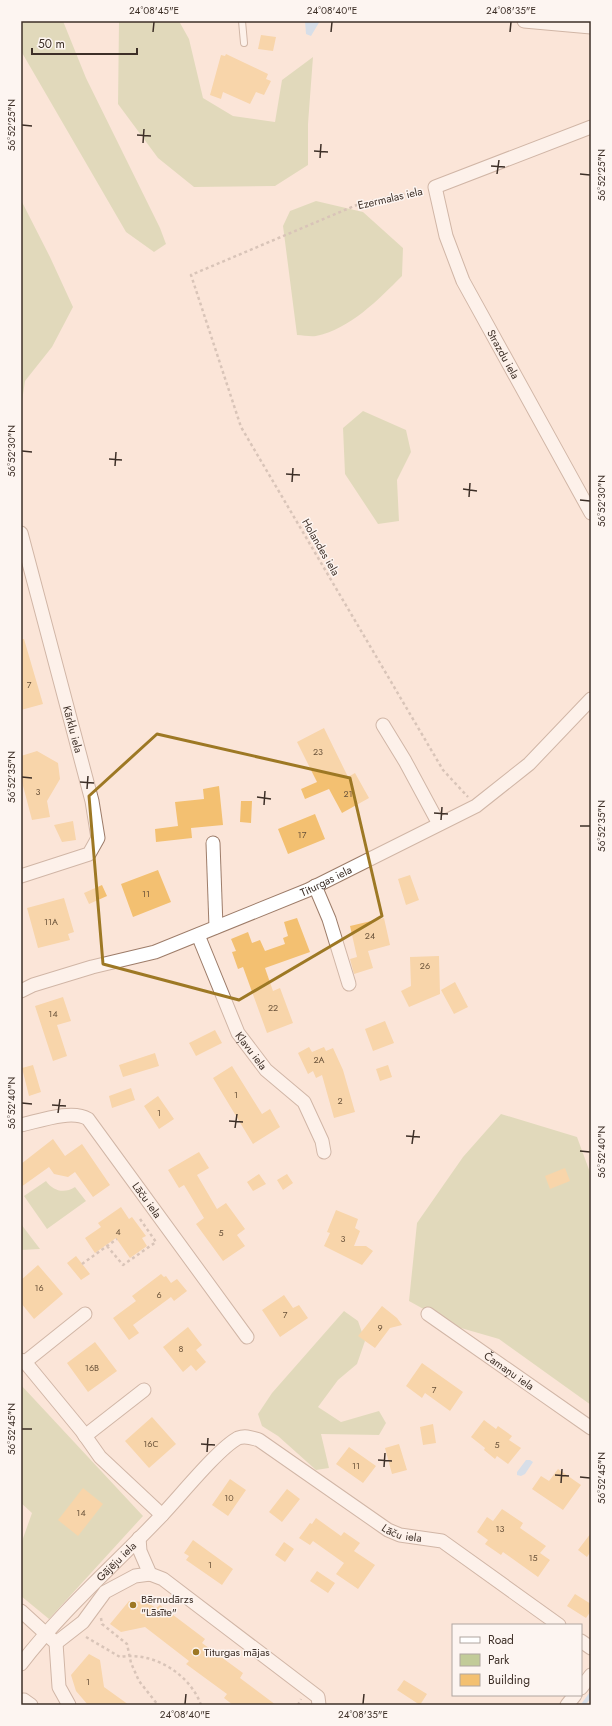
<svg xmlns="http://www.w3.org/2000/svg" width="612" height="1726" viewBox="0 0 612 1726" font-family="Jost,sans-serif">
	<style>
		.green { fill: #c2cb98 }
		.water { fill: #aad6fa }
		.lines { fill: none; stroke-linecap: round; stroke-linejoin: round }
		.stream { stroke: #aad6fa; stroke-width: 4 }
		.building { fill: #f3c071 }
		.service-casing { stroke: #9d7c69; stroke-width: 8 }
		.minor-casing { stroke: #9d7c69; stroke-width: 15 }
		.path { stroke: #af9c91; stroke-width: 2.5; stroke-dasharray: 3 3; stroke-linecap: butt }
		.service { stroke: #fff; stroke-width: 6 }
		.minor { stroke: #fff; stroke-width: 13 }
		.marked { fill: none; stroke: #9d7824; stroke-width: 3; stroke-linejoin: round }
		.ticks { fill: none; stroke: #3d2f27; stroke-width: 1.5 }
		.poi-dot { fill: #9d7824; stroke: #fdf5f1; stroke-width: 1.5 }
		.labels { text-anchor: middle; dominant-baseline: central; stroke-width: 3; stroke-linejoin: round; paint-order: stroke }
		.number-label { font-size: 9px; fill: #6a533a }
		.street-label { font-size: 11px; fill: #3d2f27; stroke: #fdf5f1 }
		.poi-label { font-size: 11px; fill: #3d2f27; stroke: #fdf5f1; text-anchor: start }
		.neatline { fill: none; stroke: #3d2f27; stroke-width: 1.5 }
		.ticks-label { font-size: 10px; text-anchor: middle; fill: #3d2f27 }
	</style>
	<rect width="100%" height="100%" fill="#fbe5d8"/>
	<path class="green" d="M21 21H63L86 78 160 228 166 244 154 252 126 232 21 51Z
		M119 21H179L189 39 203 98 233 116 275 122 282 80 313 57 308 124V165L275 186 194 187 158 158 118 104Z
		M21 200 50 257 73 307 52 347 25 381 21 408Z
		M316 201 363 212 403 248 402 276C378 300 350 329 316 336 310 337 303 335 297 335L283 226 290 211Z
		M363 411 406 430 411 452 397 480 399 521 378 524 345 474 343 428Z
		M501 1114 577 1137 591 1175V1405L499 1339 454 1326 409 1301 417 1223 463 1157Z
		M46 1181C53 1191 64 1194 75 1187L86 1201 47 1229 24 1196Z
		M21 1224 40 1249 21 1250Z
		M344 1311 358 1321 365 1341 357 1364 338 1380 318 1407 341 1422 379 1411 386 1423 379 1435 321 1434 329 1468 316 1470 278 1436 262 1426 258 1414 272 1393Z
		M21 1385 143 1516 49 1619 21 1596V1544L32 1513 21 1503Z"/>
	<path class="water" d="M305 21H320L311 36 306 34Z
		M526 1460H530L533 1462 525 1474 521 1476 517 1475V1472Z"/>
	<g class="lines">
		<path class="stream" d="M583 1705 591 1694"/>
	</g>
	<path class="building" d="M261 35 276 37 273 51 258 49Z
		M226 54 268 74 266 79 271 81 264 95 256 92 250 104 223 92 221 99 210 95 221 55 225 56Z
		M21 639H24L43 704 21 710Z
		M324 728 348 777 355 773 369 798 342 813 329 789 305 799 301 789 317 782 297 742Z
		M37 751 58 763 60 779 47 801 50 817 32 820 22 782 21 756Z
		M219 786 223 825 191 828 192 838 156 842 155 829 178 826 175 802 204 799 203 789Z
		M241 801H252L251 823 240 822Z
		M315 814 325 839 288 854 278 829Z
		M73 821 76 840 62 842 54 825Z
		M158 870 171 902 133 917 121 884Z
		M410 875 419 900 406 905 398 879Z
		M102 885 107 896 89 904 84 893Z
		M64 898 74 932 68 934 70 940 38 948 27 908Z
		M297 918 310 952 265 968 273 991 280 988 293 1023 267 1033 243 967 238 969 232 952 236 951 231 939 248 932 252 943 260 940 265 951 285 944 283 938 288 936 284 922Z
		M384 918 390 945 368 951 373 968 354 974 350 959 357 957 350 926Z
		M439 956 440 994 409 1007 401 991 411 986 410 957Z
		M455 982 468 1007 454 1014 441 990Z
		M63 997 71 1021 57 1025 67 1056 53 1061 35 1006Z
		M385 1021 394 1043 373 1051 365 1029Z
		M215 1030 222 1043 196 1056 189 1043Z
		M309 1047 312 1052 324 1047 326 1051 333 1048 343 1070 355 1112 334 1118 322 1075 316 1078 313 1071 308 1074 298 1053Z
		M155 1053 159 1066 123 1077 119 1065Z
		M33 1065 41 1092 29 1096 22 1068Z
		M388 1065 392 1077 380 1081 376 1069Z
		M232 1066 262 1114 270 1109 280 1127 253 1144 213 1078Z
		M131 1088 135 1100 112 1108 109 1096Z
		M158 1096 174 1119 159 1129 144 1106Z
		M53 1139 65 1156 82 1144 110 1185 93 1197 75 1172 68 1177 54 1174 49 1167 21 1187V1164Z
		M199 1152 209 1168 197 1175 217 1209 226 1203 245 1229 237 1235 245 1246 223 1261 196 1224 204 1218 184 1185 179 1188 168 1170Z
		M565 1168 570 1181 550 1189 545 1176Z
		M259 1174 266 1184 253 1191 247 1182Z
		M287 1174 293 1183 283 1190 277 1180Z
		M121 1207 129 1219 132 1217 146 1236 142 1238 147 1246 130 1258 116 1238 95 1253 85 1238 101 1227 98 1223Z
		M336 1210 358 1219 355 1228 360 1231 354 1246H366L373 1251 362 1265 324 1246 330 1233 327 1232Z
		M76 1256 90 1274 81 1280 67 1263Z
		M38 1265 63 1294 34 1319 21 1303V1280Z
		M161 1274 164 1277 166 1276 171 1283 177 1279 187 1291 174 1301 171 1297 133 1325 139 1333 129 1340 113 1318 136 1301 132 1296Z
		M284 1295 293 1308 299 1305 308 1318 280 1337 262 1310Z
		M382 1306 397 1318 402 1325 390 1328 375 1348 358 1336Z
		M188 1327 202 1345 196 1350 206 1362 196 1371 191 1365 183 1372 163 1347Z
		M95 1342 117 1371 88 1392 67 1363Z
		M422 1363 463 1392 450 1411 425 1393 422 1398 406 1386Z
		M152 1417 176 1444 149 1468 125 1441Z
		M484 1420 496 1429 498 1426 512 1436 509 1440 521 1448 508 1464 497 1456 495 1459 484 1450 485 1448 471 1437Z
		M433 1424 436 1443 423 1445 420 1427Z
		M399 1444 407 1470 392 1474 385 1448Z
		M349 1447 376 1466 363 1483 336 1464Z
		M558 1469 581 1485 563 1510 532 1489 541 1476 549 1481Z
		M230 1479 246 1490 228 1516 212 1505Z
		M83 1488 103 1504 78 1536 58 1520Z
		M287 1489 300 1499 282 1522 269 1512Z
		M502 1509 523 1523 520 1528 546 1546 540 1553 550 1560 538 1577 503 1552 501 1555 485 1544 488 1540 477 1532 487 1517 493 1521Z
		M316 1518 341 1536 344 1532 360 1543 354 1551 375 1565 358 1589 336 1574 344 1563 313 1541 310 1545 299 1538 310 1523 312 1524Z
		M591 1533V1551L587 1557 578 1550Z
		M193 1540 233 1569 222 1585 186 1560 189 1556 184 1553Z
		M284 1542 294 1549 285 1562 275 1555Z
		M317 1571 335 1583 328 1593 310 1581Z
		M575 1594 591 1604V1611L586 1618 567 1606Z
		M129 1601 146 1602 156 1608 160 1605 205 1639 202 1643 243 1673 240 1678 276 1705H233L224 1698 227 1694 186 1664 189 1661 145 1627 121 1632 110 1624Z
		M89 1654 100 1660 104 1687 129 1705H88L76 1691 71 1675Z
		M404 1680 427 1694 420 1705 397 1690Z"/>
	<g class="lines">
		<g class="service-casing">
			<path id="service" d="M242 21 244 43"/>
		</g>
		<g class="minor-casing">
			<g id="minor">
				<path d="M524 21 591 27"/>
				<path id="s1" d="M591 127 435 187 446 236 463 281 591 513"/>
				<path id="s2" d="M21 533 92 801 98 838 89 854 21 876"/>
				<path d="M383 725 405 761 439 824"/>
				<path d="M213 843 216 927"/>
				<path d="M315 886 329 919 349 984"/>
				<path id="s3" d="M198 935 238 1033 266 1070 304 1102 322 1141 324 1152"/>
				<path id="s4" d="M21 991 33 985 92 967 155 952 308 890 476 806 529 764 591 699"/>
				<path id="s5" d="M21 1125C39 1121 72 1109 88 1119L247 1337"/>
				<path id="s6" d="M428 1314 591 1428"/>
				<path d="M21 1360 25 1362 81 1430 100 1457 162 1515"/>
				<path d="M25 1362 85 1314"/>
				<path d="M85 1436 144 1390"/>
				<path d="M139 1538 140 1551 150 1574"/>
				<path d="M150 1574 163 1579 318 1697 319 1705"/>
				<path d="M21 1611 56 1643 59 1687 69 1705"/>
				<path d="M581 1641 591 1648"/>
				<path d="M56 1643 83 1622 105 1592 135 1576 150 1574"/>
				<path id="s7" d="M21 1664C63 1609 116 1564 163 1514 181 1495 218 1449 238 1438 246 1435 252 1438 259 1440L388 1530 400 1535 442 1541 559 1625"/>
				<path d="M581 1688 591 1675"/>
				<path d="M21 1704 24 1700 31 1705"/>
				<path d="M567 1705 575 1695"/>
			</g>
		</g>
		<path class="path" d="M422 190 359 204 191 275 241 427 443 770 468 797
			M107 1246 123 1265 156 1242 140 1219
			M82 1264 117 1239
			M101 1618 102 1624 127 1644 131 1663 139 1681 158 1705
			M86 1637 120 1657C153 1651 190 1674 201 1705
			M298 1705 301 1699"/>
		<use href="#service" class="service"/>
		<use href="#minor" class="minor"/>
	</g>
	<path d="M0 0H612V1726H0ZM157 734 350 778 382 916 239 1000 103 964 89 796Z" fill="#fbe5d8" fill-opacity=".55" fill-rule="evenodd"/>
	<path class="marked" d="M157 734 350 778 382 916 239 1000 103 964 89 796Z"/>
	<path class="ticks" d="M153 32 154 22M331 32 332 22M510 32 511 22M22 125 32 126M137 135 151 136M143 143 144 129M314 151 328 152M320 158 321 144M491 166 505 167M497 174 499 160M580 174 590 175M22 451 32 452M109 459 122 460M115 466 116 452M286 474 300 475M292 482 293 468M463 489 477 491M469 497 470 483M580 500 590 501M22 777 32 778M80 782 94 783M87 789 88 776M257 797 271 799M264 805 265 791M434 813 448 814M441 820 442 807M580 826H590M22 1103 32 1104M52 1105 66 1106M58 1113 60 1099M229 1121 243 1122M235 1128 237 1114M406 1136 420 1137M412 1144 414 1130M580 1151 590 1152M22 1429H32M201 1444 215 1445M207 1452 208 1438M378 1460 392 1461M384 1467 385 1453M555 1475 569 1476M580 1477 590 1478M561 1483 562 1469M185 1704 186 1694M363 1704 364 1694"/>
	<g class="poi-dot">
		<circle cx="133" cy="1605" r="4"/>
		<circle cx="196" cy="1652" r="4"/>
	</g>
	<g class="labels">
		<g class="number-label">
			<text x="29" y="684">7</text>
			<text x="318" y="751">23</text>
			<text x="38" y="791">3</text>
			<text x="348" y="793">21</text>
			<text x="302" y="834">17</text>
			<text x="146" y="893">11</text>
			<text x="51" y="921">11A</text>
			<text x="370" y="935">24</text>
			<text x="425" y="965">26</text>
			<text x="273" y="1007">22</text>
			<text x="53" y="1013">14</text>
			<text x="319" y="1059">2A</text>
			<text x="236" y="1094">1</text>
			<text x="340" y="1100">2</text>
			<text x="159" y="1112">1</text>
			<text x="118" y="1231">4</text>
			<text x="221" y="1232">5</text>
			<text x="343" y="1238">3</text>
			<text x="39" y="1287">16</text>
			<text x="159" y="1294">6</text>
			<text x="285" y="1314">7</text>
			<text x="380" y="1327">9</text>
			<text x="181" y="1348">8</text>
			<text x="92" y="1367">16B</text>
			<text x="434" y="1389">7</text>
			<text x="151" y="1443">16C</text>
			<text x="497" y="1444">5</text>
			<text x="356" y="1465">11</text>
			<text x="229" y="1497">10</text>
			<text x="81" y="1512">14</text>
			<text x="500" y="1528">13</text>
			<text x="533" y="1557">15</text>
			<text x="210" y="1564">1</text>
			<text x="88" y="1681">1</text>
		</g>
		<g class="street-label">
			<text transform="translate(390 198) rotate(-13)">Ezermalas iela</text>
			<text stroke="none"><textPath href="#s1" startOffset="349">Strazdu iela</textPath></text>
			<text transform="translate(321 547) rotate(60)">Holandes iela</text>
			<text stroke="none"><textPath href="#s2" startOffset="203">Kārklu iela</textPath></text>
			<text stroke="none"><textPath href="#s4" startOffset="325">Titurgas iela</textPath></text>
			<text stroke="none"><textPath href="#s3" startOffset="128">Kļavu iela</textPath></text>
			<text stroke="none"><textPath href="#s5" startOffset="169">Lāču iela</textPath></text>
			<text stroke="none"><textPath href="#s6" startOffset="99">Čamaņu iela</textPath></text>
			<text stroke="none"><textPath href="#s7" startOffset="507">Lāču iela</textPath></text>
			<text stroke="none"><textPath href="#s7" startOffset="140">Gājēju iela</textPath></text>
		</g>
		<g class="poi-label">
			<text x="141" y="1599">Bērnudārzs<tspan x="141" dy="13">"Lāsīte"</tspan></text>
			<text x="204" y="1652">Titurgas mājas</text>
		</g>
	</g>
	<rect width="612" height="1726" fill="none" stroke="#fdf5f1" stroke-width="44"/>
	<rect x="452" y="1624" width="130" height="72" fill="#fdf5f1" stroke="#b0a6a0"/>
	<rect x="460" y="1637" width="20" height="6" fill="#ffffff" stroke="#b0a6a0"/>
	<text x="488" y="1644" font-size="12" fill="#3d2f27">Road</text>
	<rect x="460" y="1654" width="20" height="12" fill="#c2cb98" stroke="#b0a6a0"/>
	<text x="488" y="1664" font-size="12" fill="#3d2f27">Park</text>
	<rect x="460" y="1674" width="20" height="12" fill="#f3c071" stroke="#b0a6a0"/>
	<text x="488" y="1684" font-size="12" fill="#3d2f27">Building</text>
	<path d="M32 48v6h105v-6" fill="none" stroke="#3d2f27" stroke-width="2"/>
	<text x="38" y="48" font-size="12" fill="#3d2f27" stroke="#fdf5f1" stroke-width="3" paint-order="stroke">50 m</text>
	<rect x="22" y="22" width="568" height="1682" class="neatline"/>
	<g class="ticks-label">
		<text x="154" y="14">24°08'45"E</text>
		<text x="332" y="14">24°08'40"E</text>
		<text x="511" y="14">24°08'35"E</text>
		<text transform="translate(11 125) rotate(-90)" y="4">56°52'25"N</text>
		<text transform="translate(601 175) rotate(-90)" y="4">56°52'25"N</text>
		<text transform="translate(11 451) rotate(-90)" y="4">56°52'30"N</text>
		<text transform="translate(601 501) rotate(-90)" y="4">56°52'30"N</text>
		<text transform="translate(11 777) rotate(-90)" y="4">56°52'35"N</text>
		<text transform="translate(601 826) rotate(-90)" y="4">56°52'35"N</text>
		<text transform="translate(11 1103) rotate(-90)" y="4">56°52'40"N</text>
		<text transform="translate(601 1152) rotate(-90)" y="4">56°52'40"N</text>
		<text transform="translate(11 1429) rotate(-90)" y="4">56°52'45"N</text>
		<text transform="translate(601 1478) rotate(-90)" y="4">56°52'45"N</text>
		<text x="185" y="1718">24°08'40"E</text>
		<text x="363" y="1718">24°08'35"E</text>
	</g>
</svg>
